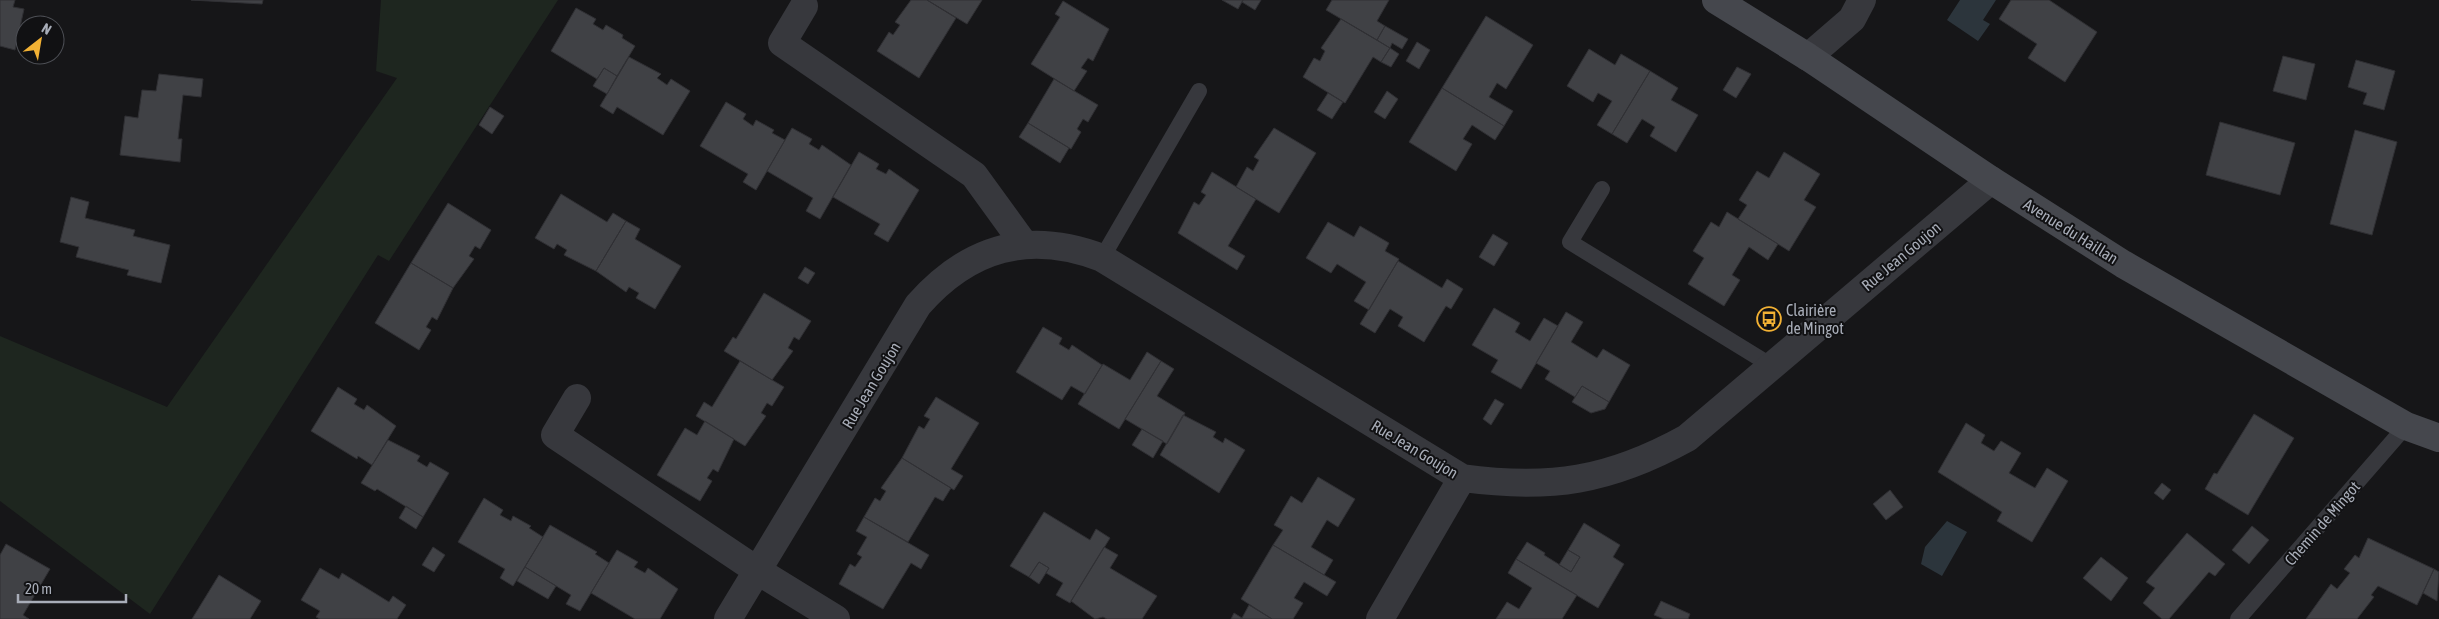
<svg xmlns="http://www.w3.org/2000/svg" width="2439" height="619" viewBox="0 0 2439 619" font-family="'Asap Condensed',sans-serif">
	<style>
		.green { fill: #1e261f }
		.water { fill: #2c353c }
		.building { fill: #404145; stroke: #303034 }
		.lines { fill: none; stroke-linecap: round; stroke-linejoin: round }
		.lane { stroke: #37383d; stroke-width: 16 }
		.street { stroke: #37383d; stroke-width: 28 }
		.secondary { stroke: #45474d; stroke-width: 28 }
		.labels { text-anchor: middle; dominant-baseline: central; stroke-width: 4; stroke-linejoin: round; paint-order: stroke }
		.street-label { font-size: 16px; fill: #a8adb8; stroke: #111113 }
		.poi-label { font-size: 16px; fill: #a8adb8; stroke: #111113; text-anchor: start }
	</style>
	<rect width="100%" height="100%" fill="#161618"/>
	<path class="green" d="M381 0H558L389 261 378 255 150 614 0 501V336L167 407 397 78 376 71Z"/>
	<path class="water" d="M1960 0H1996L1983 20 1990 24 1978 41 1947 20Z
		M1947 521 1967 532 1942 576 1921 564 1925 547Z"/>
	<path class="building" d="M0 0H15L13 7 24 9 15 50 0 46Z
		M191 0H263L262 4Z
		M911 0H927L956 18 919 78 877 51 889 32 893 35 900 25 895 22Z
		M927 0H982L967 24Z
		M1222 0H1243L1238 9Z
		M1243 0H1261L1255 10 1242 2Z
		M1332 0H1389L1377 21 1385 26 1377 40 1326 10Z
		M2011 0H2049L2097 32 2065 82 2028 58 2037 44 1999 19Z
		M1063 1 1109 29 1093 61 1088 58 1081 68 1087 71 1074 91 1031 64 1060 17 1055 14Z
		M576 8 596 19 593 24 603 30 606 25 623 35 622 38 635 46 617 76 604 68 597 79 551 51Z
		M1486 16 1533 45 1506 89 1497 83 1489 97 1513 111 1504 126 1442 88Z
		M1341 19 1390 48 1381 62 1373 57 1345 103 1303 77 1314 58 1320 61 1325 51 1321 48Z
		M1385 26 1408 39 1402 49 1392 43 1390 48 1377 40Z
		M1417 42 1430 50 1419 69 1406 61Z
		M1390 48 1399 54 1391 67 1381 62Z
		M1589 49 1615 65 1621 54 1650 71 1612 134 1597 125 1612 101 1598 93 1593 102 1567 86Z
		M2283 56 2315 64 2306 100 2273 91Z
		M629 57 661 74 657 78 667 85 671 79 690 91 663 135 617 107 613 114 600 106Z
		M2356 60 2395 71 2384 110 2363 104 2367 93 2348 87Z
		M1737 67 1751 74 1736 98 1723 90Z
		M604 68 617 76 607 94 593 86Z
		M1650 71 1678 88 1671 100 1698 115 1676 152 1650 136 1655 127 1642 119 1627 143 1612 134Z
		M159 74 203 79 201 97 183 95 178 139H182L180 162 120 155 125 116 138 118 142 90 156 91Z
		M1054 79 1098 105 1088 122 1083 119 1077 129 1081 132 1071 149 1028 123Z
		M1442 88 1504 126 1495 140 1472 125 1463 139 1472 144 1456 171 1409 142Z
		M1387 91 1398 99 1385 119 1374 112Z
		M1328 93 1343 102 1332 119 1317 110Z
		M726 102 746 114 743 119 753 126 756 120 774 130 772 133 785 140 756 190 743 182 748 174 700 146Z
		M490 107 504 116 492 134 479 125Z
		M2220 122 2295 143 2280 195 2206 175Z
		M1028 123 1069 148 1060 163 1019 137Z
		M792 128 812 139 809 144 819 150 822 145 851 165 820 219 806 211 813 198 767 171Z
		M1274 128 1316 153 1279 213 1236 187 1247 167 1253 171 1259 160 1254 157Z
		M2355 130 2397 142 2372 235 2330 224Z
		M859 152 879 164 876 169 886 174 889 169 919 190 888 242 874 234 880 224 833 197Z
		M1784 152 1820 174 1804 200 1816 207 1789 251 1738 219 1747 205 1739 200 1757 171 1769 178Z
		M1212 172 1256 199 1228 246 1245 256 1237 270 1178 233 1194 202 1199 205 1206 195 1201 192Z
		M561 194 607 222 613 213 626 221 596 271 564 255 567 250 557 244 554 249 535 238Z
		M71 197 89 202 85 218 135 230 133 236 170 245 161 283 127 275 129 270 76 257 79 247 60 242Z
		M448 203 491 230 480 249 475 246 469 256 474 259 453 288 411 263Z
		M1727 212 1778 244 1768 260 1749 247 1732 275 1740 280 1724 306 1688 284 1704 258 1693 251 1711 222 1719 227Z
		M626 221 640 229 635 239 681 266 655 309 636 298 639 293 629 287 626 292 596 271Z
		M1328 222 1354 237 1360 226 1389 243 1385 251 1399 259 1369 310 1354 301 1366 282 1337 264 1331 273 1306 258Z
		M1493 234 1508 243 1494 266 1479 257Z
		M1398 261 1442 288 1447 279 1463 289 1451 309 1446 306 1424 342 1398 326 1403 317 1390 309 1375 333 1360 324Z
		M411 263 453 288 437 320 432 317 426 327 431 330 419 350 375 323Z
		M805 267 815 273 808 284 798 278Z
		M764 293 811 321 799 340 794 337 788 348 793 351 772 380 724 351 733 337 736 339Z
		M1494 308 1520 323 1515 332 1530 341 1544 318 1558 326 1521 389 1491 372 1498 360 1472 345Z
		M1566 312 1583 322 1571 342 1597 358 1603 349 1630 365 1609 402 1582 386 1575 397 1545 379 1550 371 1536 363Z
		M1043 327 1062 338 1059 344 1069 350 1072 345 1102 365 1085 394 1071 386 1062 400 1016 372Z
		M1147 352 1161 361 1119 429 1078 404 1103 364 1130 380Z
		M740 361 784 387 772 406 767 403 761 413 766 416 745 446 696 416 704 402 712 407Z
		M1161 361 1174 369 1157 396 1185 413 1167 444 1125 419Z
		M1582 386 1609 402 1605 409 1591 413 1572 402Z
		M338 387 357 399 354 404 364 410 367 405 396 426 372 465 358 456 357 459 311 431Z
		M936 397 979 423 951 469 963 476 954 490 902 458 919 426 924 429 930 419 924 416Z
		M1495 399 1504 404 1491 425 1483 419Z
		M2254 414 2294 438 2248 515 2205 489 2214 473 2217 474Z
		M1183 415 1216 432 1213 437 1223 443 1225 438 1245 450 1219 493 1160 455Z
		M705 421 734 439 718 472 713 469 707 478 712 481 700 501 657 475 685 428 697 435Z
		M1966 423 1985 435 1981 443 1994 451 2001 441 2021 453 2009 473 2035 488 2047 468 2068 481 2032 542 1997 521 2002 512 1938 472Z
		M1142 429 1163 441 1153 458 1132 445Z
		M388 440 420 456 417 461 427 467 430 462 449 473 423 517 377 489 375 491 361 483Z
		M902 458 951 488 943 501 935 497 908 542 864 517 875 498 880 501 886 491 881 488Z
		M1318 477 1355 499 1338 527 1327 520 1311 547 1333 560 1324 575 1273 545 1283 530 1274 525 1291 496 1302 503Z
		M2162 483 2171 490 2163 500 2154 493Z
		M1890 490 1903 507 1886 520 1873 504Z
		M484 498 503 510 500 515 511 521 513 516 531 526 529 528 543 537 513 586 500 578 505 569 458 542Z
		M406 506 423 517 416 529 399 518Z
		M1044 512 1090 540 1096 529 1110 538 1070 603 1056 595 1063 583 1046 573 1049 568 1039 562 1029 577 1010 566Z
		M864 517 929 555 921 569 911 563 883 609 839 584 850 564 855 567 862 557 857 554 867 537 856 531Z
		M1584 523 1620 545 1613 557 1624 564 1598 608 1516 559 1527 542 1545 553 1544 555 1571 572 1580 557 1568 550Z
		M550 525 597 552 595 554 609 563 580 611 566 604 571 595 525 567Z
		M2252 526 2269 540 2249 564 2232 550Z
		M2187 533 2225 564 2215 576 2209 572 2169 619H2162L2143 603 2155 588 2146 582Z
		M2368 538 2434 569 2417 605 2378 586 2371 595 2374 597 2357 619H2306L2331 584 2337 589 2350 573 2344 569 2355 555 2359 558Z
		M6 544 50 569 23 615 29 619H0V555Z
		M1273 545 1336 582 1327 596 1304 582 1294 598 1303 603 1293 619H1272L1241 599Z
		M433 547 445 555 434 572 422 565Z
		M1104 547 1118 555 1110 568 1157 596 1142 619H1107L1103 617 1095 619 1071 601Z
		M617 550 638 562 634 567 645 573 648 568 678 589 660 619H635L591 593Z
		M1568 550 1580 557 1571 572 1559 565Z
		M2101 557 2128 578 2111 601 2083 578Z
		M1516 559 1577 595 1562 619H1496L1507 602 1519 609 1532 588 1508 573Z
		M1039 562 1049 568 1039 584 1029 577Z
		M525 567 556 586 548 599 517 581Z
		M320 568 339 579 342 573 389 602 393 596 406 605 397 619H320L316 617 320 611 301 600Z
		M2434 569 2439 572 2437 601 2423 593Z
		M219 575 261 601 250 619H192Z
		M1661 601 1690 614 1688 619H1664L1654 615Z
		M1249 605 1272 619H1231L1234 613 1242 618Z"/>
	<g class="lines">
		<path class="lane" d="M1602 189 1570 242 1772 366
			M1102 258 1199 91
			M2238 619 2406 426"/>
		<path class="street" d="M804 6 782 43 974 175 1024 244
			M1808 57 1852 19 1862 0
			M577 398 555 435 758 571 836 619
			M728 619 918 305C969 247 1029 230 1102 258L1462 478C1550 490 1609 481 1687 438L1991 180
			M1380 619 1462 478"/>
		<path class="secondary" d="M1716 0 1808 57 1991 180 2123 264 2406 426 2439 438"/>
	</g>
	<defs>
		<g id="bus-ring" transform="scale(1.25)"><circle r="9.5" fill="#111113" stroke="#f2b134" stroke-width="1.5"/><path d="M-5-6H5V4H4V6H2V4H-2V6H-4V4H-5ZM-3.5-4V0h7V-4ZM-3.5 1.2v1.5H-2V1.2ZM2 1.2v1.5H3.5V1.2Z" fill="#f2b134"/></g>
	</defs>
	<g fill-rule="evenodd">
		<use href="#bus-ring" x="1769" y="319"/>
	</g>
	<g class="labels">
		<g class="street-label">
			<text transform="translate(2071 231) rotate(32)">Avenue du Haillan</text>
			<text transform="translate(1901 256) rotate(-40)">Rue Jean Goujon</text>
			<text transform="translate(871 385) rotate(-59)">Rue Jean Goujon</text>
			<text transform="translate(1415 449) rotate(31)">Rue Jean Goujon</text>
			<text transform="translate(2322 523) rotate(-49)">Chemin de Mingot</text>
		</g>
		<g class="poi-label">
			<text x="1786" y="310">Clairière<tspan x="1786" dy="18">de Mingot</tspan></text>
		</g>
	</g>
	<g transform="translate(40 40) rotate(31)"><circle r="24" fill="#111113" stroke="#4d4f55"/>
	<path d="M0-4L9 19L0 12L-9 19Z" fill="#f2b134"/>
	<text y="-8" font-size="14" font-weight="bold" text-anchor="middle" fill="#a8adb8">N</text>
	</g>
	<path d="M18 594v8h108v-8" fill="none" stroke="#a8adb8" stroke-width="2.5"/>
	<text x="25" y="594" font-size="15" fill="#a8adb8" stroke="#111113" stroke-width="4" paint-order="stroke">20 m</text>
</svg>
